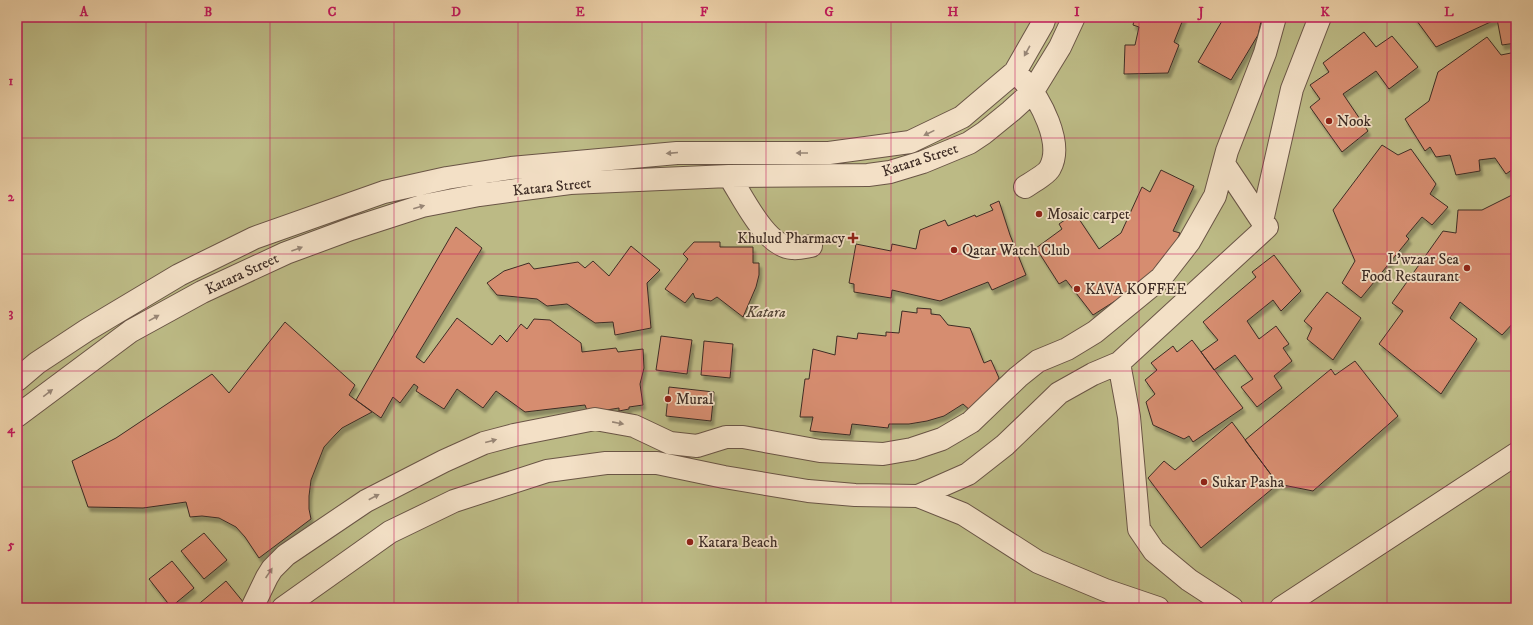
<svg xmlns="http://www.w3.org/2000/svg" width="1533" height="625" viewBox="0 0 1533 625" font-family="'IM FELL DW Pica',serif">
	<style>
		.green { fill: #bcba85; stroke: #7d7355 }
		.building { fill: #d68d6f; stroke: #3e2c25; filter: url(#shadow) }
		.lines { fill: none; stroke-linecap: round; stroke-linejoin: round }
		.minor-casing { stroke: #6a5546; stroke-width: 24 }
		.minor { stroke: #f3e0c6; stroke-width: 22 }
		.oneway { fill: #988676 }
		.grid { fill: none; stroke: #c2185b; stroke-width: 1; stroke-opacity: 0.55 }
		.poi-dot { fill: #8f2418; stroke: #f3e0c6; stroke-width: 1.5 }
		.labels { text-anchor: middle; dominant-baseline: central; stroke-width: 3.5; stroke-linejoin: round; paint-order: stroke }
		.poi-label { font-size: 15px; fill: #3e2c25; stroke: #f3e0c6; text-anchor: start }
		.street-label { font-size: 15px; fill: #3e2c25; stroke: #f3e0c6 }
		.park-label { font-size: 15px; font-style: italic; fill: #574838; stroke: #f3e0c6 }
		.neatline { fill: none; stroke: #c2185b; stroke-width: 1.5 }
		.grid-label { font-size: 13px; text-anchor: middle; font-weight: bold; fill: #c2185b }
	</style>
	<defs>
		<filter id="shadow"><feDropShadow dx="2.5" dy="4.5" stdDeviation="1" flood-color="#0004"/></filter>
	</defs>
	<rect width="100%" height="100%" fill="#ecd0a8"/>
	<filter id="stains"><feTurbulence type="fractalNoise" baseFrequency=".005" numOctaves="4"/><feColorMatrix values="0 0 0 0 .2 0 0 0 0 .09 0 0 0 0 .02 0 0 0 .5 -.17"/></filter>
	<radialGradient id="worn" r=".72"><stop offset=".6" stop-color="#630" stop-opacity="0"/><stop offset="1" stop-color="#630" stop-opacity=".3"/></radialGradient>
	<path class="green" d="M17 17H1516V608H17Z"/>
	<path class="building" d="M1135 17H1184L1174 42 1179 45 1168 73 1124 74 1125 45H1135L1139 27 1133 25Z
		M1222 17H1262L1258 35 1231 80 1198 62 1222 21Z
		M1414 17H1516V43L1502 45 1497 19 1436 47Z
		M1364 32 1376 47 1392 36 1418 67 1389 89 1376 71 1343 94 1368 131 1342 152 1310 107 1320 99 1310 85 1329 72 1323 63Z
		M1487 37 1501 55 1516 52V167L1506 174 1495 158 1479 160 1480 171 1456 175 1450 155 1436 157 1430 147 1425 151 1405 119 1429 101 1438 72Z
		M1382 145 1398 155 1411 149 1436 184 1430 194 1448 207 1432 225 1422 217 1406 236 1409 239 1361 298 1342 283 1355 261 1333 210Z
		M1161 170 1194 186 1173 231 1180 233 1166 266 1159 262 1151 274 1133 286 1134 289 1093 315 1066 280 1059 284 1036 248 1062 229 1059 224 1075 213 1099 249 1121 233 1142 187 1150 192Z
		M1516 193V320L1502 335 1460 302 1450 318 1477 339 1441 394 1379 344 1403 311 1392 303 1443 231 1456 233 1458 210H1482Z
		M999 201 1010 235 1026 275 992 290 988 282 940 301 892 290 891 298 854 292V284L849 283 856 244 891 251 892 244 916 249 920 230 945 220 948 226 975 215 976 217 993 210 990 205Z
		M456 227 482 248 416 357 424 363 457 318 492 345 500 335 507 342 521 324 527 329 534 319 550 320 581 343 582 352 616 348 618 352 643 349 644 368 640 384 643 405 629 407V409L619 411V408L588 413 585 405 525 412 496 391 483 408 457 389 444 409 416 391 418 387 414 384 400 403 393 397 381 418 356 400Z
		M694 242H720V247H753V263H759V275L756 287 743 317 717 297 711 301 695 298 693 293 685 303 665 289 688 259 683 254Z
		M631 246 660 270 647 283 651 328 615 335 613 322 595 323 567 304 547 306 537 299 497 295 487 283 504 271 529 263 534 269 578 262 585 268 593 261 609 276Z
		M1274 255 1301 291 1281 311 1273 300 1247 321 1259 339 1276 326 1289 344 1283 348 1292 361 1274 376 1282 388 1257 407 1241 387 1253 379 1235 355 1214 370 1201 352 1218 340 1203 322 1256 277 1252 272Z
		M1327 292 1361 318 1333 360 1307 339 1312 328 1304 321Z
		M917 308 931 309V314L940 315 948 325 970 328 984 363 991 360 999 378 987 396 971 411 963 404 944 416 927 421 909 424H889L888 428 852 424 850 435 810 431 813 417H800L805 379H809L813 349 835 355 837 336 857 339 858 333 886 336V332L899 333 902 311 917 313Z
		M285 322 355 385 349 395 372 412 342 428 335 435 324 447 311 480 309 496V509L311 519 259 558 245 537 236 527 219 518 202 516 190 517 186 502 143 508 88 507 72 461 116 438 212 374 229 393Z
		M661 336 692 340 687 374 656 370Z
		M1192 340 1243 408 1193 442 1189 436 1184 439 1153 425 1146 402 1155 394 1145 380 1157 370 1151 363 1173 346 1177 352Z
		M704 341 733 344 730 378 701 375Z
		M1355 361 1398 416 1313 491 1278 484 1245 440 1331 369 1335 375Z
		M669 387 714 392 711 421 666 416Z
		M1232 422 1278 484 1201 548 1148 478 1164 461 1175 470Z
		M204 533 227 560 204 579 181 551Z
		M172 561 194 588 171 607 149 579Z
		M226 581 244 603 237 608H194Z"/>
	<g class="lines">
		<g class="minor-casing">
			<path id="minor" d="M1023 80C1040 99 1064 143 1050 168 1047 174 1031 183 1025 187
				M1224 164 1262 221
				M729 176C743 197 765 246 792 248 798 249 805 247 811 246
				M1119 363 1129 417 1139 529 1154 551 1189 580 1232 608
				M17 380 37 363 87 330 179 275 254 238 384 192 447 178 511 168 677 153H829L910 142 962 117 1015 72 1043 23 1045 17
				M17 416 131 331 202 292 286 253 351 229 422 206 479 195 570 183 729 176 868 175 890 172 923 162 969 143 984 133 1011 111 1033 91 1060 47 1074 17
				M918 496 968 474 1005 445 1059 393 1093 374 1119 363 1267 227 1262 221 1292 89 1320 17
				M252 608 267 577 272 569 286 555 366 501 444 461 484 443 514 435 595 419 634 426 670 443 697 446 726 437H743L820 451 883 454 912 449 942 439 971 422 1018 377 1038 361 1067 349 1095 332 1161 278 1189 242 1215 196 1227 151 1265 53 1275 17
				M283 608 390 532 454 501 547 471 606 463H657L724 477 808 491 855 495 918 496 963 514 1038 562 1105 590 1158 608
				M1281 608 1516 454"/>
		</g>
		<use href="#minor" class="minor"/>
	</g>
	<defs><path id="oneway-solid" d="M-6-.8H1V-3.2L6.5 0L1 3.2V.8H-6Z"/></defs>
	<g class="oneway">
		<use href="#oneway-solid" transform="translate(1027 51) rotate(119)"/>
		<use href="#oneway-solid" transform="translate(929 133) rotate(154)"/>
		<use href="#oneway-solid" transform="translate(672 153) rotate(175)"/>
		<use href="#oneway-solid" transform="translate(802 153) rotate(-180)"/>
		<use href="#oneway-solid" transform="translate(419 207) rotate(-16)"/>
		<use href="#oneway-solid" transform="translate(297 249) rotate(-20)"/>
		<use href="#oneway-solid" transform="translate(154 318) rotate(-29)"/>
		<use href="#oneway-solid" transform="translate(48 393) rotate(-37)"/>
		<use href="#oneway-solid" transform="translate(618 423) rotate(11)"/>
		<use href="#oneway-solid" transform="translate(491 441) rotate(-15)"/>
		<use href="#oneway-solid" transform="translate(374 497) rotate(-28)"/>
		<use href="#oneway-solid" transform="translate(269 573) rotate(-56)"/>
	</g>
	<path class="grid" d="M146 17V608M270 17V608M394 17V608M518 17V608M642 17V608M766 17V608M891 17V608M1015 17V608M1139 17V608M1263 17V608M1387 17V608M17 138H1516M17 254H1516M17 371H1516M17 487H1516"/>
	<g class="poi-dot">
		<circle cx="1329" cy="121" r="4"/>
		<circle cx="1039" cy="214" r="4"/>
		<path d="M851 232h4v4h4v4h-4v4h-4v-4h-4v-4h4z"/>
		<circle cx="954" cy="250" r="4"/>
		<circle cx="1467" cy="268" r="4"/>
		<circle cx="1077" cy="289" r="4"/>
		<circle cx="668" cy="399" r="4"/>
		<circle cx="1204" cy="482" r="4"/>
		<circle cx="690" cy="542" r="4"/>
	</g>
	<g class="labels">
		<g class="poi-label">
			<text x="1337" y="121">Nook</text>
			<text x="1047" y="214">Mosaic carpet</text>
			<text x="845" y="238" text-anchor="end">Khulud Pharmacy</text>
			<text x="962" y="250">Qatar Watch Club</text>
			<text x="1459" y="259" text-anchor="end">L'wzaar Sea<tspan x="1459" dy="17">Food Restaurant</tspan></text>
			<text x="1085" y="289">KAVA KOFFEE</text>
			<text x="676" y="399">Mural</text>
			<text x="1212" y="482">Sukar Pasha</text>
			<text x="698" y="542">Katara Beach</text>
		</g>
		<g class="street-label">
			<text transform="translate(920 160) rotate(-18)">Katara Street</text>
			<text transform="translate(552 187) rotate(-6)">Katara Street</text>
			<text transform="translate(242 274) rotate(-25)">Katara Street</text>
		</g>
		<g class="park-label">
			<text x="766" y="312">Katara</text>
		</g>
	</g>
	<rect width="1533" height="625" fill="none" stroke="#ecd0a8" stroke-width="44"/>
	<rect x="22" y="22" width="1489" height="581" class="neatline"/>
	<g class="grid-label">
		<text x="84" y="16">A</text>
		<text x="208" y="16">B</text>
		<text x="332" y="16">C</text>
		<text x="456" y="16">D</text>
		<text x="580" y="16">E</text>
		<text x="704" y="16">F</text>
		<text x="829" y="16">G</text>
		<text x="953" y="16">H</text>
		<text x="1077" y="16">I</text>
		<text x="1201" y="16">J</text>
		<text x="1325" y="16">K</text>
		<text x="1449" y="16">L</text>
		<text x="11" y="85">1</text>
		<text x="11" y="201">2</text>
		<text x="11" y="317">3</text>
		<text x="11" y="433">4</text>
		<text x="11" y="549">5</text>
	</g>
	<rect width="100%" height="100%" filter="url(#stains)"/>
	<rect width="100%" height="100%" fill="url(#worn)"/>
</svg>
